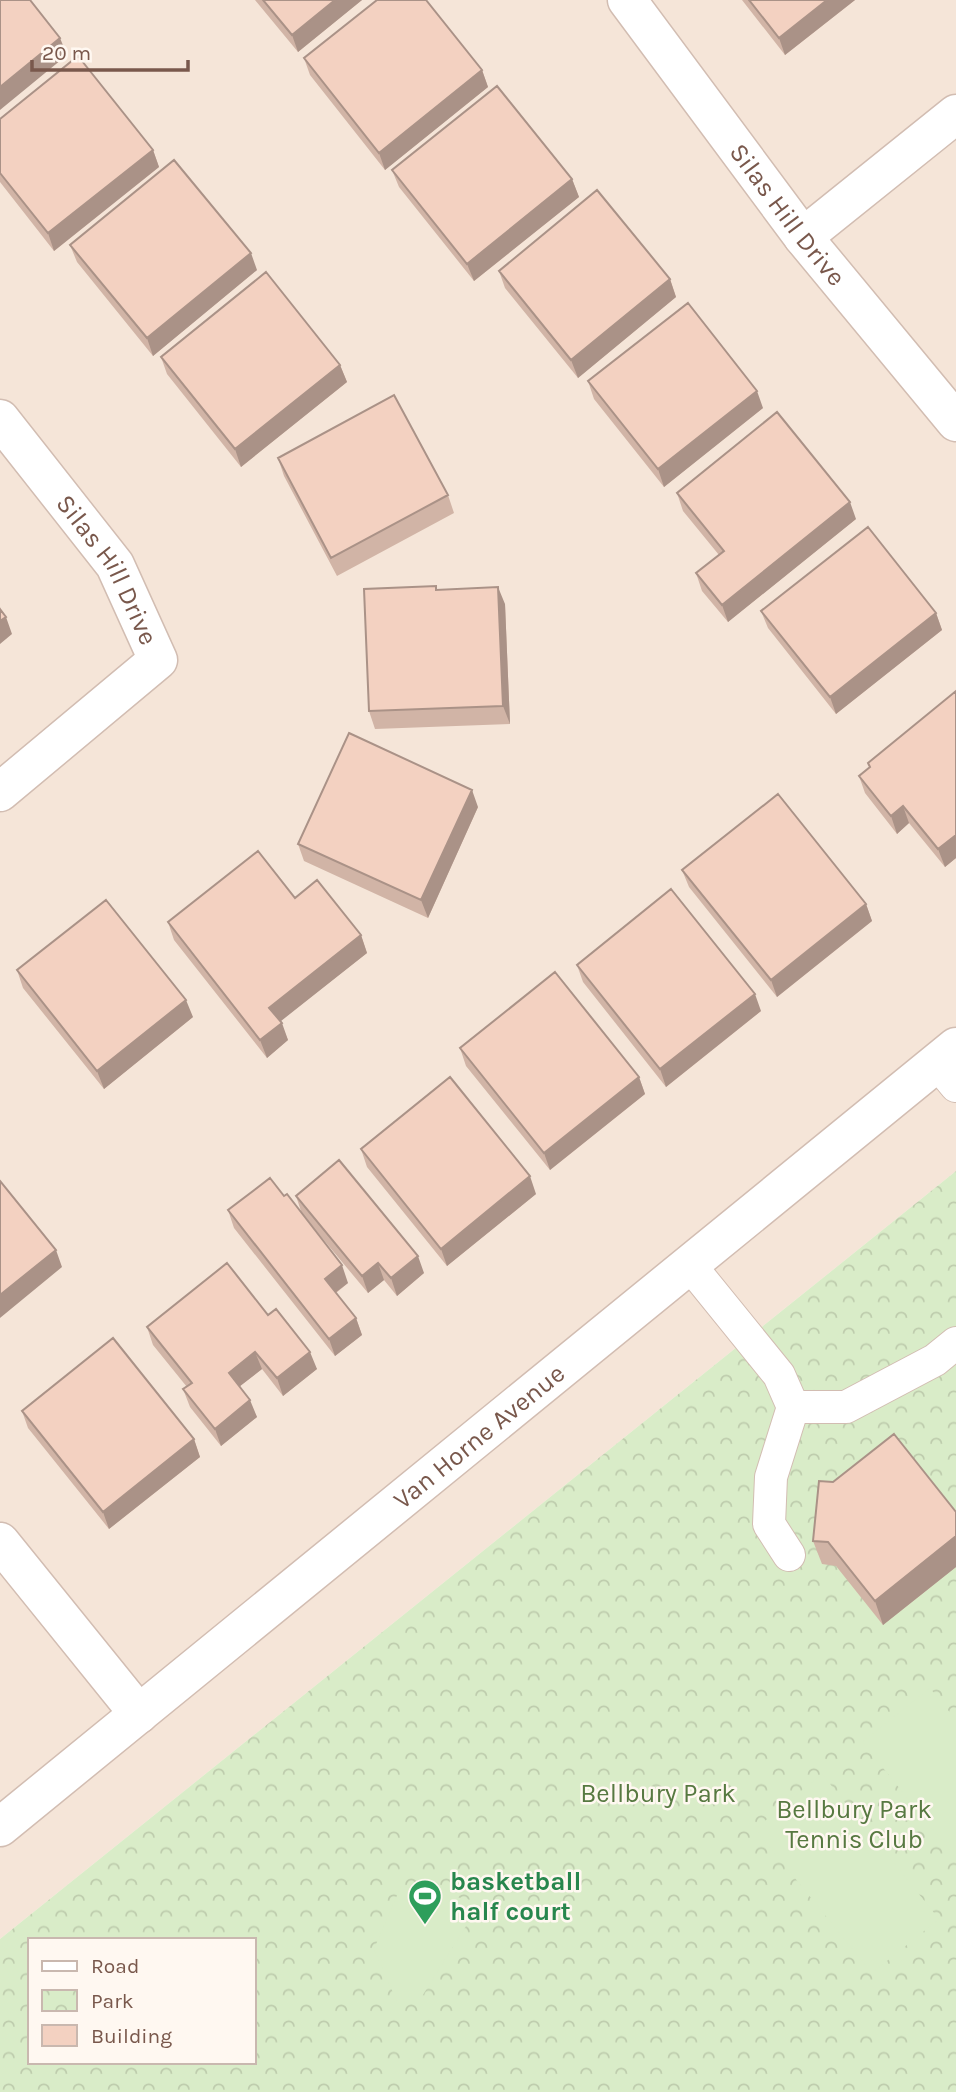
<svg xmlns="http://www.w3.org/2000/svg" width="956" height="2092" viewBox="0 0 956 2092" font-family="Karla,sans-serif">
	<style>
		.residential { fill: #f5e5d8 }
		.park { fill: url(#park-crowns); fill-rule: evenodd }
		.pitch { fill: #d9ecc8 }
		.lines { fill: none; stroke-linecap: round; stroke-linejoin: round }
		.service-casing { stroke: #d2bdb2; stroke-width: 34 }
		.minor-casing { stroke: #d2bdb2; stroke-width: 41 }
		.tertiary-casing { stroke: #d2bdb2; stroke-width: 41 }
		.service { stroke: #fff; stroke-width: 32 }
		.minor { stroke: #fff; stroke-width: 38 }
		.tertiary { stroke: #fff; stroke-width: 38 }
		.wall { fill: #d1b4a6 }
		.shaded-wall { fill: #aa9287 }
		.building { fill: #f3d1c1; stroke: #aa9287; stroke-width: 2 }
		.labels { text-anchor: middle; dominant-baseline: central; stroke-width: 5; stroke-linejoin: round; paint-order: stroke }
		.street-label { font-size: 26px; fill: #79584c; stroke: #fff8f1 }
		.park-label { font-size: 26px; fill: #577941; stroke: #fff8f1 }
		.leisure-label { font-size: 26px; font-weight: bold; fill: #27864d; stroke: #fff8f1; text-anchor: start }
	</style>
	<defs>
		<pattern id="park-crowns" width="20" height="18" patternUnits="userSpaceOnUse" patternTransform="scale(1.75)"><rect width="20" height="18" fill="#d9ecc8"/><path d="M2 6a3 3 0 1 1 6 0M12 15a3 3 0 1 1 6 0" fill="none" stroke="#beccad"/></pattern>
	</defs>
	<rect width="100%" height="100%" fill="#fdf4ea"/>
	<path class="residential" d="M0 0H956V1171L0 1939Z"/>
	<path class="park" d="M956 1171V2092H0V1939ZM30 1940H254V2062H30Z"/>
	<path class="pitch" d="M930 1688 956 1720V1858L862 1742Z
		M822 1774 939 1919 872 1973 755 1829Z
		M401 1886 481 1902 421 1998 397 2002 374 1949Z"/>
	<g class="lines">
		<g class="service-casing">
			<path id="service" d="M937 1063 956 1086
				M689 1264 779 1375 793 1407
				M789 1555 769 1524 771 1477 793 1407H846L935 1360 956 1343"/>
		</g>
		<g class="minor-casing">
			<g id="minor">
				<path id="s1" d="M627 0 803 237 956 422"/>
				<path d="M803 237 956 114"/>
				<path id="s2" d="M0 419 115 565 158 660 0 792"/>
				<path d="M0 1542 139 1714"/>
			</g>
		</g>
		<g class="tertiary-casing">
			<g id="tertiary">
				<path id="s3" d="M0 1827 956 1047"/>
			</g>
		</g>
		<use href="#service" class="service"/>
		<use href="#minor" class="minor"/>
		<use href="#tertiary" class="tertiary"/>
	</g>
	<path class="wall" d="M255 0H362L298 52Z
		M742 0H855L785 55Z
		M304 58 482 70 488 87 385 170 310 75Z
		M0 119 153 150 159 167 54 251 0 182Z
		M392 170 572 179 579 197 474 281 399 187Z
		M70 245 257 270 153 356 77 262Z
		M499 271 670 279 676 297 578 378 505 288Z
		M161 357 340 365 347 382 241 467 167 374Z
		M588 381 763 408 664 487 594 399Z
		M278 458 448 495 454 513 337 576 284 476Z
		M677 493 856 519 728 622 702 591 696 573 719 555 683 511Z
		M436 586 437 590 505 604 510 724 375 729 369 711Z
		M761 611 936 613 942 630 836 714 768 628Z
		M956 691V858L945 867 909 823 897 834 865 793 859 776 870 767 868 763Z
		M478 807 428 918 304 861 298 844Z
		M682 870 866 904 872 921 777 997 689 887Z
		M295 898 361 935 367 953 280 1021 288 1040 267 1058 174 940 168 922Z
		M577 965 761 1011 666 1087 583 982Z
		M17 970 193 1017 104 1089 23 988Z
		M460 1048 639 1077 645 1094 550 1170 466 1066Z
		M361 1149 536 1194 447 1266 367 1167Z
		M296 1196 424 1273 397 1296 384 1280 368 1293 302 1214Z
		M228 1210 348 1283 336 1293 356 1318 362 1335 335 1356 234 1228Z
		M268 1315 317 1369 283 1396 262 1369 240 1386 257 1417 221 1446 190 1407 183 1389 187 1387 153 1345 147 1327Z
		M22 1411 194 1439 200 1457 109 1529 28 1428Z
		M956 1512V1567L883 1625 836 1566 822 1564 813 1541Z"/>
	<path class="shaded-wall" d="M335 0H362L298 52 292 35Z
		M827 0H855L785 55 779 38Z
		M60 38 67 55 0 110V87Z
		M482 70 488 87 385 170 379 153Z
		M153 150 159 167 54 251 48 233Z
		M572 179 579 197 474 281 467 264Z
		M251 253 257 270 153 356 147 338Z
		M670 279 676 297 578 378 571 360Z
		M340 365 347 382 241 467 235 449Z
		M757 391 763 408 664 487 658 469Z
		M850 502 856 519 728 622 722 605Z
		M498 587 505 604 510 724 503 706Z
		M936 613 942 630 836 714 830 697Z
		M6 617 12 634 0 644V621Z
		M472 790 478 807 428 918 421 900Z
		M903 806 909 823 897 834 891 816Z
		M956 835V858L945 867 938 849Z
		M866 904 872 921 777 997 771 980Z
		M361 935 367 953 276 1025 269 1008Z
		M755 994 761 1011 666 1087 660 1069Z
		M186 1000 193 1017 104 1089 97 1071Z
		M282 1023 288 1040 267 1058 260 1040Z
		M639 1077 645 1094 550 1170 544 1153Z
		M530 1176 536 1194 447 1266 441 1249Z
		M56 1250 62 1267 0 1318V1295Z
		M418 1256 424 1273 397 1296 391 1278Z
		M378 1263 384 1280 368 1293 362 1276Z
		M342 1265 348 1283 331 1296 325 1279Z
		M356 1318 362 1335 335 1356 329 1339Z
		M255 1352 262 1369 235 1390 229 1373Z
		M310 1352 317 1369 283 1396 277 1378Z
		M250 1400 257 1417 221 1446 215 1429Z
		M194 1439 200 1457 109 1529 103 1512Z
		M956 1536V1567L883 1625 875 1601Z"/>
	<path class="building" d="M0 0H30L60 38 0 87Z
		M263 0H335L292 35Z
		M377 0H426L482 70 379 153 304 58Z
		M749 0H827L779 38Z
		M78 56 153 150 48 233 0 173V119Z
		M497 86 572 179 467 264 392 170Z
		M174 160 251 253 147 338 70 245Z
		M597 190 670 279 571 360 499 271Z
		M266 272 340 365 235 449 161 357Z
		M688 303 757 391 658 469 588 381Z
		M394 395 448 495 331 558 278 458Z
		M777 412 850 502 722 605 696 573 724 551 677 493Z
		M868 527 936 613 830 697 761 611Z
		M436 586V590L498 587 503 706 369 711 364 589Z
		M0 609 6 617 0 621Z
		M956 691V835L938 849 903 806 891 816 859 776 870 767 868 763Z
		M349 733 472 790 421 900 298 844Z
		M778 794 866 904 771 980 682 870Z
		M258 851 295 898 317 880 361 935 269 1008 282 1023 260 1040 168 922Z
		M671 889 755 994 660 1069 577 965Z
		M106 900 186 1000 97 1071 17 970Z
		M555 972 639 1077 544 1153 460 1048Z
		M450 1077 530 1176 441 1249 361 1149Z
		M339 1160 418 1256 391 1278 378 1263 362 1276 296 1196Z
		M270 1178 284 1196 287 1194 342 1265 325 1279 356 1318 329 1339 228 1210Z
		M0 1181 56 1250 0 1295Z
		M227 1263 268 1315 276 1309 310 1352 277 1378 255 1352 229 1373 250 1400 215 1429 183 1389 192 1383 147 1327Z
		M113 1338 194 1439 103 1512 22 1411Z
		M894 1434 956 1512V1536L875 1601 828 1542 813 1541 819 1481 833 1482Z"/>
	<defs>
		<g id="stadium-pin" transform="scale(1.75)"><path d="M0 17L-7.5 6A9.5 9.5 0 1 1 7.5 6Z" fill="#2e9e5b" stroke="#fff8f1"/><path d="M0-5a6.5 5 0 1 0 0 10a6.5 5 0 1 0 0-10ZM-3.5-1.8h7v3.6h-7Z" fill="#fff"/></g>
	</defs>
	<g fill-rule="evenodd">
		<use href="#stadium-pin" x="425" y="1896"/>
	</g>
	<g class="labels">
		<g class="street-label">
			<text stroke="none"><textPath href="#s1" startOffset="268">Silas Hill Drive</textPath></text>
			<text stroke="none"><textPath href="#s2" startOffset="186">Silas Hill Drive</textPath></text>
			<text stroke="none"><textPath href="#s3" startOffset="618">Van Horne Avenue</textPath></text>
		</g>
		<g class="park-label">
			<text x="658" y="1793">Bellbury Park</text>
			<text x="854" y="1809">Bellbury Park<tspan x="854" dy="30">Tennis Club</tspan></text>
		</g>
		<g class="leisure-label">
			<text x="450" y="1881">basketball<tspan x="450" dy="30">half court</tspan></text>
		</g>
	</g>
	<rect x="28" y="1938" width="228" height="126" fill="#fff8f1" stroke="#c9b8af" stroke-width="2"/>
	<rect x="42" y="1961" width="35" height="10" fill="#ffffff" stroke="#c9b8af" stroke-width="2"/>
	<text x="91" y="1973" font-size="21" fill="#79584c">Road</text>
	<rect x="42" y="1990" width="35" height="21" fill="url(#park-crowns)" stroke="#c9b8af" stroke-width="2"/>
	<text x="91" y="2008" font-size="21" fill="#79584c">Park</text>
	<rect x="42" y="2025" width="35" height="21" fill="#f3d1c1" stroke="#c9b8af" stroke-width="2"/>
	<text x="91" y="2043" font-size="21" fill="#79584c">Building</text>
	<path d="M32 60v10h156v-10" fill="none" stroke="#79584c" stroke-width="3.5"/>
	<text x="42" y="60" font-size="21" fill="#79584c" stroke="#fff8f1" stroke-width="5" paint-order="stroke">20 m</text>
</svg>
